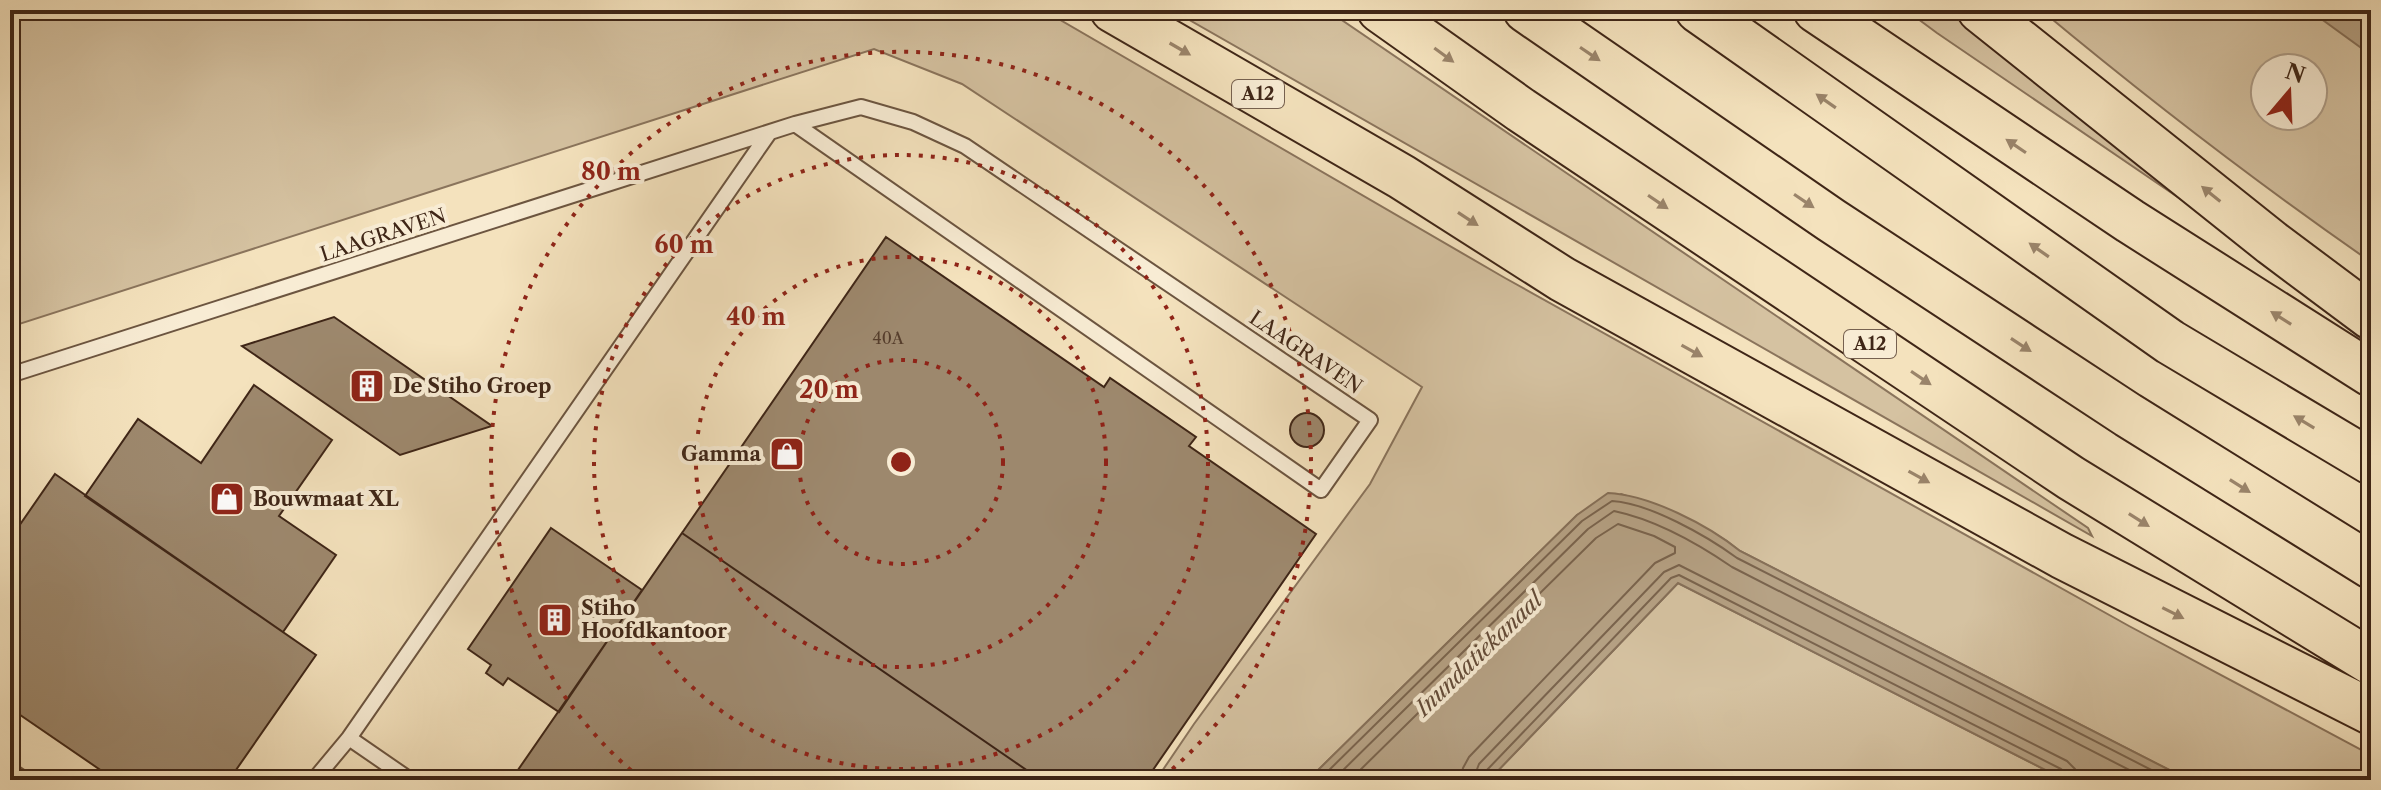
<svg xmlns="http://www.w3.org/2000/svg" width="2381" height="790" viewBox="0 0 2381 790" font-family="'Libre Caslon Text',serif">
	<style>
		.green { fill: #d5c2a1; stroke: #8a745c; stroke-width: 2; fill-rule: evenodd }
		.water { fill: #b6a285; stroke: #867059; stroke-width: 2 }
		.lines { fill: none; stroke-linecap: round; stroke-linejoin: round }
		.shore { stroke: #7a644e; stroke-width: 2 }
		.building { fill: #9d886d; stroke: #3f2617; stroke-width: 2 }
		.service-casing { stroke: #6c5540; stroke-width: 18 }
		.motorway-casing { stroke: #3f2617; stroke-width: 48 }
		.service { stroke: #f8ecd4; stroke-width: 14 }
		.motorway { stroke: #f4e2bd; stroke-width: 44 }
		.oneway { fill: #9a846a }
		.ring { fill: none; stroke: #8f2418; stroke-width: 4; stroke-dasharray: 4 8 }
		.labels { text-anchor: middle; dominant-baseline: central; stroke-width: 8; stroke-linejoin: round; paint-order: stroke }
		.number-label { font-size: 16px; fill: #563e2c }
		.shield { fill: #f8ecd4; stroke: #766150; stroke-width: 2 }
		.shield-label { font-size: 18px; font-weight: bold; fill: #3f2617 }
		.street-label { font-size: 20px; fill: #3f2617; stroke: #f8ecd4 }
		.poi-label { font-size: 20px; font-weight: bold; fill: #3f2617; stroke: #f8ecd4; text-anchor: start }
		.water-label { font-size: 22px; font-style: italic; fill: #634b38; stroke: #f8ecd4 }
		.centre { fill: #8f2418; stroke: #f8ecd4; stroke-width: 4 }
		.ring-label { font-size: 24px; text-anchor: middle; font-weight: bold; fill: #8f2418; stroke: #f8ecd4; stroke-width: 8; stroke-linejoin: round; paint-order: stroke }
	</style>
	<rect width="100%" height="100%" fill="#f4e2bd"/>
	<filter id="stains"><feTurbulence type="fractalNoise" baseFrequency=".0025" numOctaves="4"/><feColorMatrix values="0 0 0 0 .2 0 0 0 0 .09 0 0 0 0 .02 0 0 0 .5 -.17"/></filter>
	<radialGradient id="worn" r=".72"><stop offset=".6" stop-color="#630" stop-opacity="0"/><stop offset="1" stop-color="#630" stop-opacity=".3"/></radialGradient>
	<path class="green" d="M12 10H1043L1505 278 2129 626 2371 755V780H2189L1740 551C1705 523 1663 508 1621 494L1577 515 1308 780H1156L1194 724 1370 484 1422 387 962 84 874 49 10 327V12Z
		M1172 10H1327L2088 528 2092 536Z
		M1906 10H1956L2201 213 1937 33Z
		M2041 10H2371V262C2257 183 2148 99 2041 10ZM2265 68H2313V116H2265Z
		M1678 583 2065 780H1489Z"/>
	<path class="water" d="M2309 10H2348L2371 26V55Z
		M1608 493C1650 495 1708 525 1740 551L2189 780H2065L1678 583 1489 780H1308L1577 515Z"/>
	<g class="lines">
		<path class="shore" d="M1319 780 1582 521 1612 501C1649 503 1707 536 1737 558L2171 780
			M1333 780 1588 529 1614 511C1657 520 1697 543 1732 567L2149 780
			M1350 780 1596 538 1618 524 1654 536 1675 547V553L1655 563 1469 757 1463 768 1461 780
			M1473 780 1479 764 1664 572 1679 565 2067 761 2075 769 2077 780
			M1483 780 1486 771 1671 578 1679 575 2061 769 2066 774 2067 780"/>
	</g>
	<path class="building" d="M886 237 1104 387 1110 378 1196 437 1189 446 1316 534 1146 780H1041L682 533Z
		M334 317 492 426 400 455 242 346Z
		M254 385 332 440 279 516 336 555 283 632 85 496 138 419 201 463Z
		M1290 430a17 17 0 1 1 34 0a17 17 0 1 1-34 0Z
		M55 474 316 655 229 780H115L10 708V539Z
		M551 528 642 590 559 712 508 678 503 685 486 673 491 665 468 649Z
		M682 533 1041 780H511Z"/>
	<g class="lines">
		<g class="service-casing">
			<path id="service" d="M10 375 795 124 861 107 913 122 965 146 1370 420 1321 490 795 124
				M349 738 410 780
				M10 770 25 780
				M314 780 349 738 769 133"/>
		</g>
		<g class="motorway-casing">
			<path id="motorway" d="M1113 10 1402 177 1562 279 2062 556 2371 712
				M1380 10 1521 110 2071 478 2371 662
				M1526 10 1831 220 2128 415 2371 566
				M1698 10 2170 342 2371 462
				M1816 10 2130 221 2371 374
				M1980 10 2272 243 2371 317"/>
		</g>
		<use href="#service" class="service"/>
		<use href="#motorway" class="motorway"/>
	</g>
	<defs><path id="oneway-solid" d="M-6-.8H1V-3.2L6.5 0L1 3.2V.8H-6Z" transform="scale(2)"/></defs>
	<g class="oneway">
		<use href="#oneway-solid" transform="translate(1180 49) rotate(30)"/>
		<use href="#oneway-solid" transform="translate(1590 54) rotate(34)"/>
		<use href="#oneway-solid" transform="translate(1444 55) rotate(36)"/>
		<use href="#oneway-solid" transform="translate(1826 101) rotate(-145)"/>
		<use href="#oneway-solid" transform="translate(2016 146) rotate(-146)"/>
		<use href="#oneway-solid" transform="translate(2211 194) rotate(-141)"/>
		<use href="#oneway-solid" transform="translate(1804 201) rotate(34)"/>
		<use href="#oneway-solid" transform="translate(1658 202) rotate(34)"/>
		<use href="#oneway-solid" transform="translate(1468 219) rotate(33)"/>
		<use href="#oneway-solid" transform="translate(2039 250) rotate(-145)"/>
		<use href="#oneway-solid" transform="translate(2281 318) rotate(-148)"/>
		<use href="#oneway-solid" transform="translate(2021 345) rotate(33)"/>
		<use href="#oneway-solid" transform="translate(1692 351) rotate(29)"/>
		<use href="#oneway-solid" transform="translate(1921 378) rotate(34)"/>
		<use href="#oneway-solid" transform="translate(2304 422) rotate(-149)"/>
		<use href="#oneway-solid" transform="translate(1919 477) rotate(29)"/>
		<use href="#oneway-solid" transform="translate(2240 486) rotate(32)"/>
		<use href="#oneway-solid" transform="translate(2139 520) rotate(32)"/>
		<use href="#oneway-solid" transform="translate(2173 613) rotate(27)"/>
	</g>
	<g class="ring">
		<circle cx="901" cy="462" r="102"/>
		<circle cx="901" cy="462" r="205"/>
		<circle cx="901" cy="462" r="307"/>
		<path d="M640 778A410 410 0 1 1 1162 778"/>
	</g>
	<defs>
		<g id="building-square" transform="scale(1.8)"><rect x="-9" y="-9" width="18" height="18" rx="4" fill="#8f2418" stroke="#f8ecd4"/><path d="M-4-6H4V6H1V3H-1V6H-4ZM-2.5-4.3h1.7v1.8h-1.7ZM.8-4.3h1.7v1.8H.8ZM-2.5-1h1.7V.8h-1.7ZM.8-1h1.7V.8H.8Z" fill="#fff"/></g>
		<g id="shop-square" transform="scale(1.8)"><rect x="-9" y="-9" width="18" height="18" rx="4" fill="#8f2418" stroke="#f8ecd4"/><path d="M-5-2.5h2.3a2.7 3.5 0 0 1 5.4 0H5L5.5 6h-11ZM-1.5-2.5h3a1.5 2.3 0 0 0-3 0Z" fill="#fff"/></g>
	</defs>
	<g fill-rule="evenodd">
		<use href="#building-square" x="367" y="386"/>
		<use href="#shop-square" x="787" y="454"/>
		<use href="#shop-square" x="227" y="499"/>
		<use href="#building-square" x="555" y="620"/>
	</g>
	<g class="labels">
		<g class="number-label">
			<text x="888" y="338">40A</text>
		</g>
		<g class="shield">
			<rect x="1232" y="80" width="52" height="28" rx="6"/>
			<rect x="1844" y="330" width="52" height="28" rx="6"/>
		</g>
		<g class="shield-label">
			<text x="1258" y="94">A12</text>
			<text x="1870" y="344">A12</text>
		</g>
		<g class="street-label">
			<text transform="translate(383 235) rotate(-18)">LAAGRAVEN</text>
			<text transform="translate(1306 352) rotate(34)">LAAGRAVEN</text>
		</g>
		<g class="poi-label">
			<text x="393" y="386">De Stiho Groep</text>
			<text x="761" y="454" text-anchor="end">Gamma</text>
			<text x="253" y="499">Bouwmaat XL</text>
			<text x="581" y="608">Stiho<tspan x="581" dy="23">Hoofdkantoor</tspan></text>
		</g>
		<g class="water-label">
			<text transform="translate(1479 654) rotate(-44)">Inundatiekanaal</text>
		</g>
	</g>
	<circle cx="901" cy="462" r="12" class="centre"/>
	<g class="ring-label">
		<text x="611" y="180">80 m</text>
		<text x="684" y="253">60 m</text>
		<text x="756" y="325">40 m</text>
		<text x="829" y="398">20 m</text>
	</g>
	<rect width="2381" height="790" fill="none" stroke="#f4e2bd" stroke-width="40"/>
	<rect x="12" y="12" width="2357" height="766" fill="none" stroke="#3f2617" stroke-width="4"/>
	<rect x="20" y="20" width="2341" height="750" fill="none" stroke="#3f2617" stroke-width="2"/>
	<g transform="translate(2289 92) rotate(19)"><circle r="38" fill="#f8ecd4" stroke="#ae9d88" stroke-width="2"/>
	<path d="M0-6L14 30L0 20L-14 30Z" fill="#8f2418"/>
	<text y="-12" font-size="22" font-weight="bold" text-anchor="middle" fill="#3f2617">N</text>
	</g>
	<rect width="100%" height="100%" filter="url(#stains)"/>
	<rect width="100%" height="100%" fill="url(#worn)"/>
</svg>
